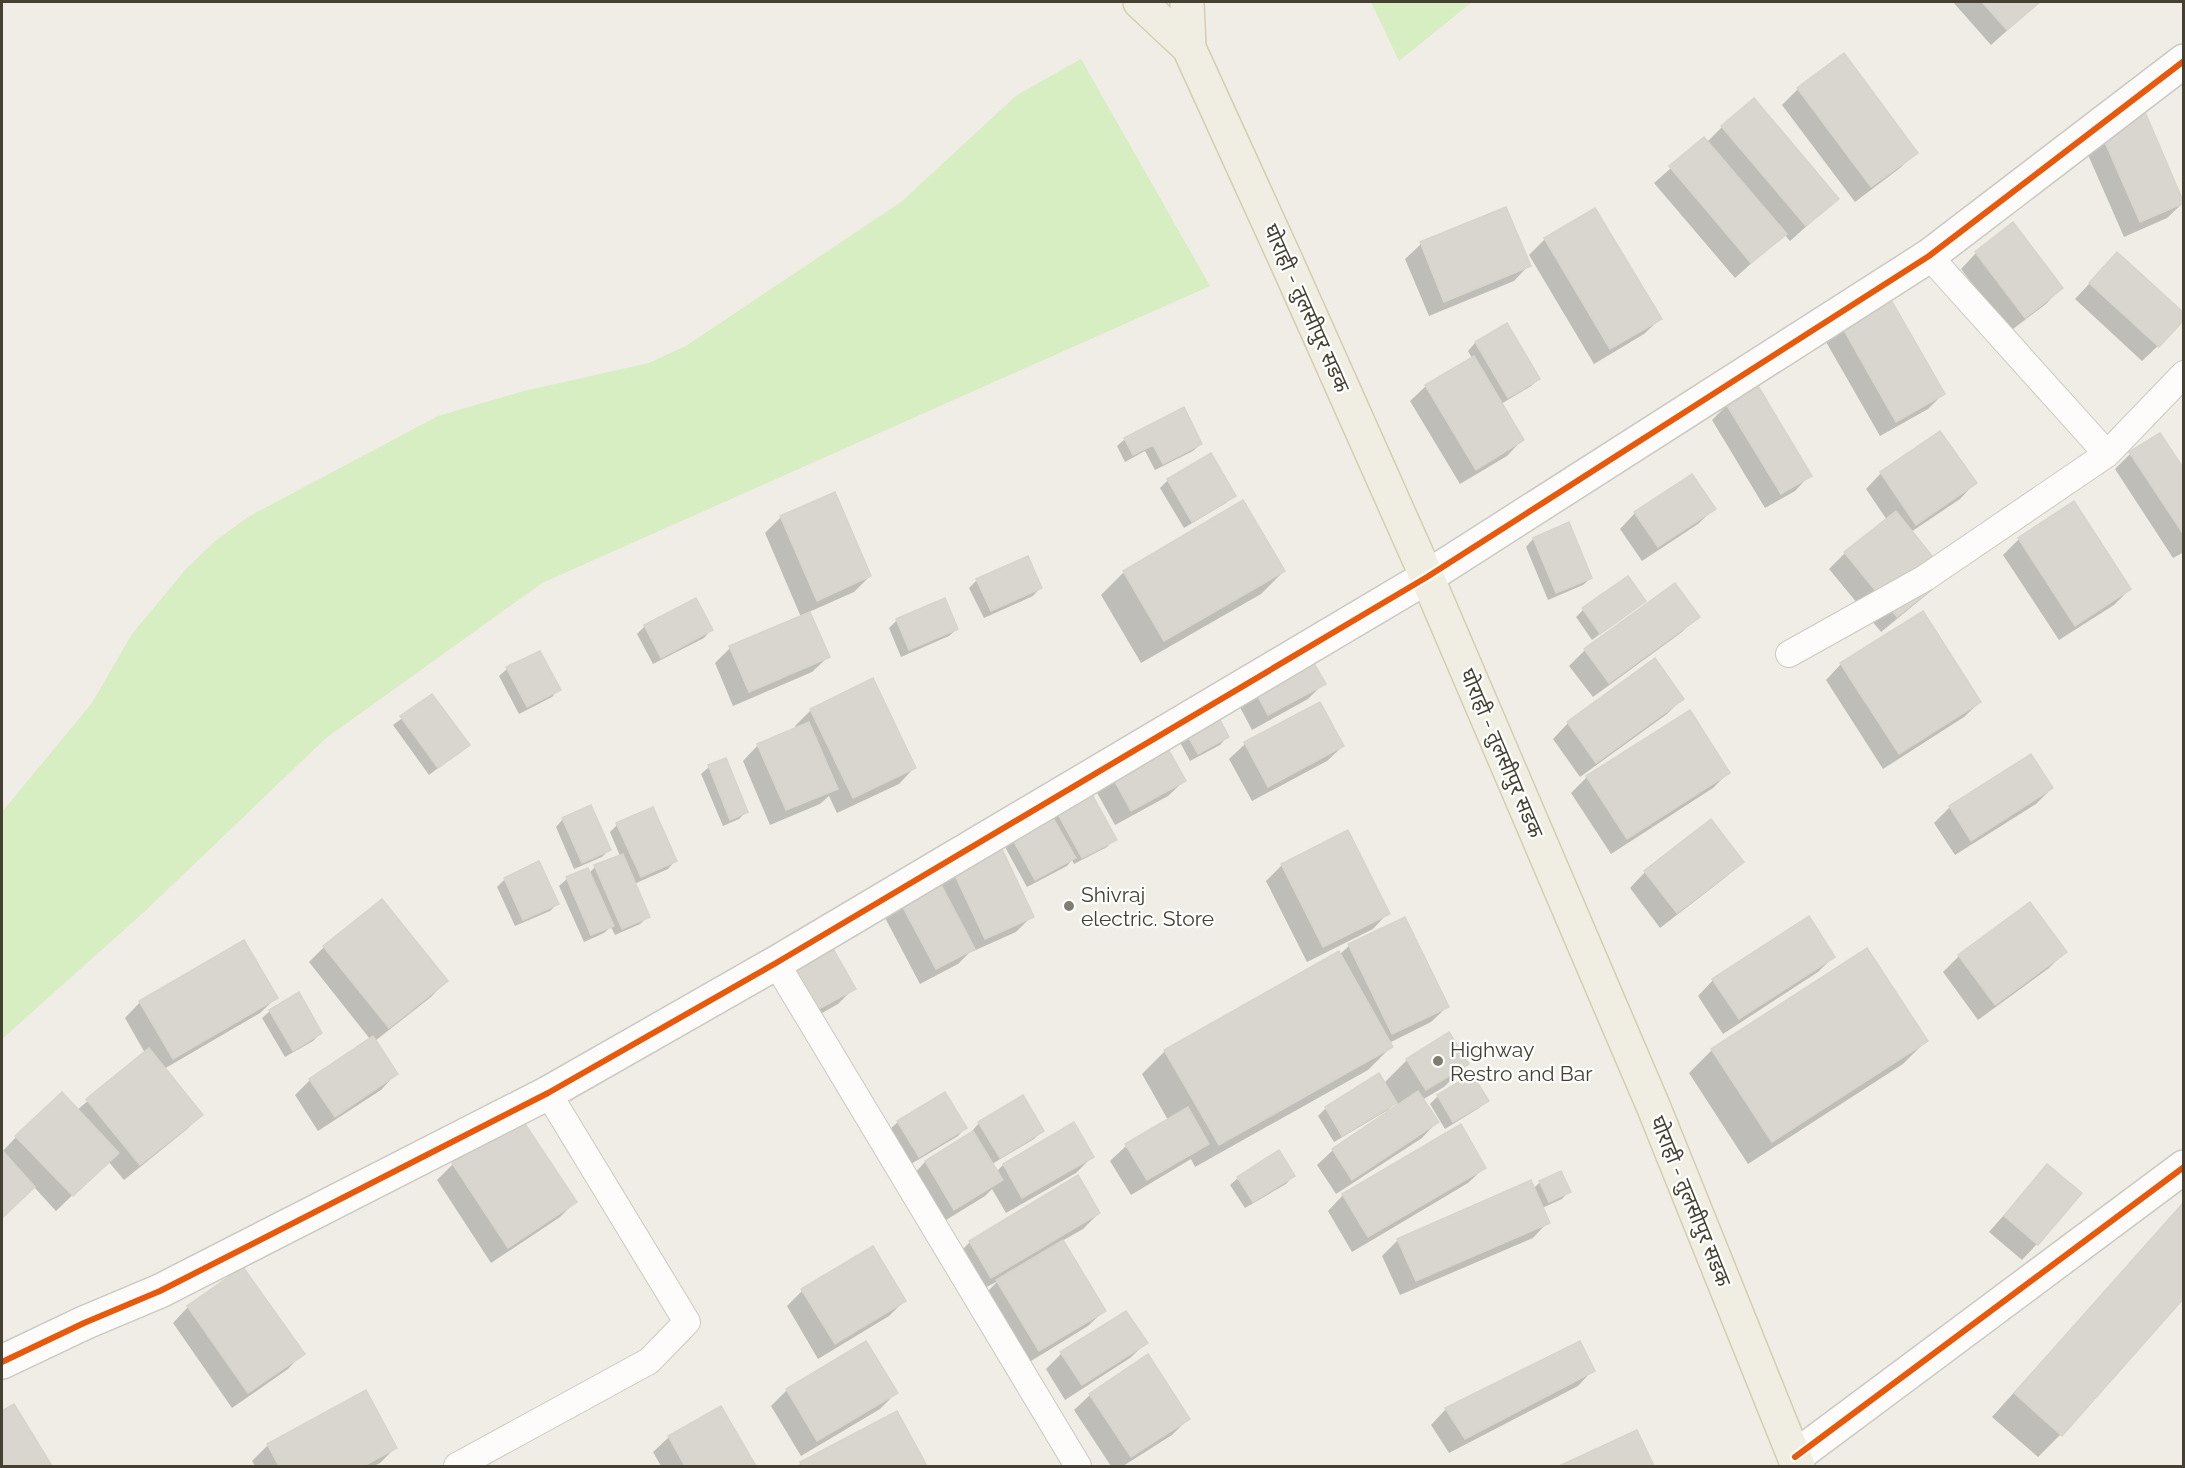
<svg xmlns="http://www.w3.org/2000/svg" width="2185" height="1468" viewBox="0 0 2185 1468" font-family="Raleway,'Noto Sans Devanagari',sans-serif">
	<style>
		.green { fill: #d7edc2 }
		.shadow { fill: #0003 }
		.building { fill: #d8d6ce; stroke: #d7d4cb; stroke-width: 1.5 }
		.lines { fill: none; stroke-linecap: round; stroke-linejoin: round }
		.lane-casing { stroke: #cbc9c1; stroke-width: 28 }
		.street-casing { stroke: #cbc9c1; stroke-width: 36 }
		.primary-casing { stroke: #d4cdb0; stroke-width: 36 }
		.lane { stroke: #fdfcfb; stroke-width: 26 }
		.street { stroke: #fdfcfb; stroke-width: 33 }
		.primary { stroke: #f0eee2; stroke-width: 33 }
		.cycleway-casing { stroke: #fff; stroke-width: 10 }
		.cycleway { stroke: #e8590c; stroke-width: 6 }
		.poi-dot { fill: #807d71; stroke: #fff; stroke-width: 2 }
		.labels { text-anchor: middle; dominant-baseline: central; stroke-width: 4.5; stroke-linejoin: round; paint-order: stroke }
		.street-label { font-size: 21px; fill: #454032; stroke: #fff }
		.poi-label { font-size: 21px; fill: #454032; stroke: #fff; text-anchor: start }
	</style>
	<rect width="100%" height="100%" fill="#efede5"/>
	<path class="green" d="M1371 2H1472L1399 61Z
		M1081 59 1210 286 542 583 326 738 144 912 2 1039V812L92 703 132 634 186 569 214 542 248 517 438 416 524 391 649 363 686 346 901 202 1017 95Z"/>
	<path class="shadow" d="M1953 2H2039L1991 45Z
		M1843 55 1916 153 1900 168 1855 202 1782 105 1798 89Z
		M1722 127 1837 199 1790 241 1784 234 1735 278 1654 183 1704 139 1707 142Z
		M2101 132 2183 203 2167 218 2124 237 2085 148Z
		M1505 209 1529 265 1514 281 1429 316 1405 259 1421 244Z
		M1594 210 1660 319 1644 334 1594 364 1529 255 1545 239Z
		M1976 253 2061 288 2046 304 2009 332 1961 269Z
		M2102 270 2158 346 2142 361 2075 299Z
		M1838 320 1943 394 1928 409 1880 436 1822 335Z
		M1506 325 1538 379 1531 386 1501 404 1522 440 1507 456 1460 484 1410 401 1426 386 1472 358 1468 351 1475 343Z
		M1727 405 1810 475 1795 491 1765 508 1712 420Z
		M1125 439 1201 444 1193 451 1155 470 1145 451 1125 462 1117 446Z
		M2130 454 2184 471V552L2173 558 2115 469Z
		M1210 455 1234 496 1226 503 1184 528 1160 488 1168 480Z
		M1881 473 1975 483 1960 499 1911 532 1946 576 1931 591 1881 632 1829 569 1845 553 1887 520 1866 489Z
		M1714 509 1698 524 1642 561 1620 529 1635 513Z
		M781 517 870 576 854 592 809 612 828 657 812 672 733 706 715 663 730 648 801 617 765 533Z
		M1569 524 1591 578 1583 585 1548 600 1526 547 1533 539Z
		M2019 539 2130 589 2114 605 2059 640 2003 555Z
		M1284 571 1261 594 1141 663 1101 595 1124 572Z
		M977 580 1040 588 1033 596 984 618 969 588Z
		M696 600 711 630 704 638 653 664 637 634 645 626Z
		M944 600 957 629 949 636 901 657 889 628 896 621Z
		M1644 601 1592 640 1576 617 1583 610Z
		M1698 616 1682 632 1593 697 1569 666 1585 650Z
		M1841 664 1980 702 1964 717 1883 769 1826 680Z
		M507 669 559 689 552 697 519 714 499 676Z
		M1324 683 1308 699 1252 730 1233 694Z
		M432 696 468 745 429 775 393 725Z
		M1683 698 1667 714 1580 777 1553 739 1568 723Z
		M811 710 914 768 899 784 837 813 829 796 820 804 770 825 743 761 758 745 797 729 795 726Z
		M1167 718 1227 737 1220 745 1190 761Z
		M1245 744 1343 746 1327 761 1252 801 1229 759Z
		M709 767 746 812 739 819 723 826 701 774Z
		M1086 773 1184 781 1168 796 1115 825Z
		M1728 773 1713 788 1611 854 1571 793 1587 777Z
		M2052 788 2036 804 1955 855 1934 823 1950 807Z
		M1042 805 1115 839 1107 847 1074 864 1072 860 1067 866 1027 887 1005 847Z
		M563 819 609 850 602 857 574 869 556 827Z
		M617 825 675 861 668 869 634 884 648 917 640 924 615 935 611 927 604 933 584 942 559 886 567 879 589 873 595 867 620 856 610 832Z
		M946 856 1032 916 1016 932 969 953 958 964 920 984 883 914Z
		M1742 862 1726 877 1660 928 1630 888 1645 872Z
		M1282 865 1388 913 1373 929 1307 962 1266 881Z
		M505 879 557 904 550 911 515 926 497 887Z
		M1349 946 1447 1007 1431 1022 1389 1043 1391 1047 1368 1070 1195 1167 1191 1159 1131 1195 1110 1161 1126 1146 1168 1120 1142 1074 1165 1051 1339 955Z
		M324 947 446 981 431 997 375 1041 396 1074 381 1090 318 1131 295 1095 310 1080 370 1039 309 962Z
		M2065 952 2049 968 1978 1020 1943 972 1959 956Z
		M1833 957 1818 972 1723 1034 1698 996 1713 980Z
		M763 963 854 988 838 1004 799 1026Z
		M298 994 321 1033 313 1041 285 1057 262 1018 270 1011Z
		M276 998 260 1013 164 1069 201 1115 186 1130 124 1180 108 1161 56 1211 34 1187 2 1218V1152L16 1137 77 1110 145 1053 125 1018 140 1002Z
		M1926 1041 1903 1064 1748 1164 1689 1073 1712 1050Z
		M1407 1060 1467 1064 1444 1087 1422 1100 1437 1122 1422 1138 1336 1194 1317 1165 1333 1150 1399 1106 1396 1102 1388 1110 1334 1142 1318 1116 1326 1108 1378 1076 1383 1084Z
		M1471 1076 1487 1101 1479 1108 1445 1129 1430 1104 1438 1096Z
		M520 1120 575 1202 560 1217 491 1263 437 1180 453 1164Z
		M898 1122 965 1128 958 1136 911 1164 890 1129Z
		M979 1123 1042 1131 1034 1139 992 1164 996 1172 1003 1165 1074 1125 1092 1157 1076 1173 1006 1213 992 1189 985 1196 938 1225 910 1178 925 1162 973 1133 972 1131Z
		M2047 1166 2037 1244 2022 1260 1989 1232Z
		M1484 1168 1468 1183 1352 1252 1328 1211 1343 1195Z
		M1293 1176 1286 1184 1245 1208 1230 1185 1238 1178Z
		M1540 1182 1569 1191 1562 1199 1542 1208 1548 1222 1533 1238 1400 1295 1382 1256 1398 1240 1533 1189Z
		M2184 1203 2061 1434 2038 1457 1992 1417Z
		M1099 1213 1083 1229 1062 1241 1104 1311 1088 1326 1023 1366 982 1297 998 1281 975 1293 954 1258 970 1242Z
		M802 1291 904 1301 889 1316 818 1359 787 1306Z
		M188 1307 303 1353 288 1369 232 1408 173 1323Z
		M1146 1343 1130 1358 1065 1400 1046 1369 1061 1354Z
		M1593 1370 1578 1386 1449 1453 1431 1425 1446 1409Z
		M787 1390 896 1393 880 1409 801 1456 771 1406Z
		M365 1392 395 1448 380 1463 374 1466H255L252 1461 268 1445Z
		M1090 1395 1188 1419 1172 1435 1123 1466H1111L1074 1410Z
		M13 1406 51 1466H2V1413Z
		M720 1408 754 1466H661L653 1452 669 1437Z
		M896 1413 925 1466H798L801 1463Z
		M1636 1432 1652 1466H1561Z"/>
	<path class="building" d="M1982 2H2040L2007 30Z
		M1844 53 1918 153 1871 187 1797 88Z
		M1754 98 1839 199 1806 226 1721 126Z
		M2145 112 2184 203 2140 222 2100 131Z
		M1704 137 1787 234 1751 263 1669 166Z
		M1506 207 1531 266 1444 302 1420 242Z
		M1595 208 1662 319 1610 349 1544 238Z
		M2013 222 2063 288 2025 318 1975 252Z
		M2117 252 2184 313V320L2159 347 2089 283Z
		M1886 291 1945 394 1896 422 1837 318Z
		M1507 323 1540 379 1508 398 1475 342Z
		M1474 356 1524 440 1476 470 1425 385Z
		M1758 386 1812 476 1781 494 1726 404Z
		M1184 407 1202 444 1163 464 1153 445 1133 455 1124 438Z
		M1940 431 1977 483 1916 525 1880 472Z
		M2160 433 2184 469V535L2129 452Z
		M1211 453 1236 496 1192 522 1167 479Z
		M1692 474 1716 509 1658 547 1634 512Z
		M835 492 871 576 817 601 780 516Z
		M1243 500 1285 571 1164 641 1123 571Z
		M2074 501 2131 589 2075 626 2018 538Z
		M1896 511 1948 576 1897 617 1844 552Z
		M1569 522 1592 578 1556 593 1533 538Z
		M1028 556 1042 588 991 611 976 579Z
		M1628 576 1646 601 1600 634 1582 608Z
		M1675 583 1700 617 1609 683 1584 649Z
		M696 598 713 630 661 658 644 625Z
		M945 598 958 629 909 650 896 619Z
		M1923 611 1981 702 1899 754 1840 663Z
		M810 612 830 657 749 692 729 646Z
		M1304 646 1326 684 1268 715 1248 678Z
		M540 651 561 690 527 707 506 667Z
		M1655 658 1684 699 1596 763 1567 722Z
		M873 678 916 768 853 798 810 709Z
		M1205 692 1229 737 1198 754 1173 709Z
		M432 694 470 745 438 768 400 716Z
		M1320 702 1344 746 1268 787 1244 742Z
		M1690 710 1730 773 1627 839 1586 776Z
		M809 722 838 789 786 810 757 744Z
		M1156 727 1186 781 1131 811 1101 756Z
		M2031 754 2053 788 1971 841 1949 806Z
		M726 758 748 812 730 820 708 765Z
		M1083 778 1117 840 1082 858 1048 796Z
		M591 805 611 850 582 863 562 818Z
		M653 807 677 861 641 877 616 823Z
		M1052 816 1076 858 1035 880 1012 838Z
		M1711 819 1744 862 1677 913 1644 871Z
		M1348 830 1390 914 1323 947 1281 864Z
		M994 832 1034 917 985 939 945 854Z
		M623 854 650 917 622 929 594 865Z
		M539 861 559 904 523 920 504 878Z
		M588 868 614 926 591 935 566 877Z
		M937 877 975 949 936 969 898 898Z
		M382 899 448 981 389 1028 323 946Z
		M2030 902 2067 952 1995 1005 1958 955Z
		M1809 916 1835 957 1739 1019 1712 979Z
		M1405 917 1449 1007 1392 1034 1348 944Z
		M819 924 856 989 815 1011 778 946Z
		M244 940 278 998 173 1059 139 1001Z
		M1867 948 1928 1041 1772 1142 1711 1049Z
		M1339 951 1393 1047 1219 1145 1164 1050Z
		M299 992 322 1033 293 1051 269 1010Z
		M1449 1032 1469 1064 1426 1090 1406 1059Z
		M373 1036 398 1074 335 1117 309 1079Z
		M149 1048 203 1115 140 1165 86 1099Z
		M1379 1073 1397 1103 1342 1136 1325 1107Z
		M1472 1074 1489 1101 1453 1122 1437 1095Z
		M1418 1091 1439 1122 1352 1180 1332 1149Z
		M62 1092 119 1153 73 1196 15 1136Z
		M945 1092 967 1128 919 1157 897 1121Z
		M1023 1095 1044 1131 1000 1158 978 1122Z
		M1188 1107 1209 1144 1147 1180 1125 1144Z
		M521 1118 577 1202 508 1248 452 1163Z
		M1074 1122 1094 1157 1022 1198 1003 1164Z
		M1461 1124 1486 1168 1368 1237 1342 1194Z
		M973 1131 1003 1180 954 1210 925 1161Z
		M2 1150 35 1187 2 1218Z
		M1279 1150 1295 1176 1253 1202 1237 1177Z
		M2047 1164 2082 1193 2038 1245 2004 1216Z
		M1561 1171 1571 1192 1549 1202 1539 1181Z
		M1078 1175 1100 1213 991 1278 969 1241Z
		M1531 1180 1550 1223 1416 1281 1397 1239Z
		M2184 1202V1298L2062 1436 2014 1393Z
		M1063 1240 1106 1311 1039 1351 996 1280Z
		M873 1246 906 1301 835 1344 801 1289Z
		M243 1267 305 1354 248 1393 187 1306Z
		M1126 1311 1148 1343 1082 1385 1060 1352Z
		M866 1341 898 1393 817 1441 786 1389Z
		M1580 1341 1595 1371 1465 1439 1445 1408Z
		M1148 1354 1190 1419 1131 1457 1089 1394Z
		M366 1390 397 1448 364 1466H279L267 1444Z
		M14 1404 52 1466H2V1411Z
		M721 1406 756 1466H685L668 1436Z
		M897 1411 927 1466H802L800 1462Z
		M1637 1430 1654 1466H1559Z"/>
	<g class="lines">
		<g class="lane-casing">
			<path id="lane" d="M1929 256 2107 454 2184 374
				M1789 654 1925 578 2107 454
				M776 963 1078 1466
				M457 1466 649 1361 687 1322 548 1093"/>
		</g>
		<g class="street-casing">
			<path id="street" d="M2 1362 84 1323 160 1291 548 1093 776 963 1427 577 1929 256 2184 61
				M1795 1457 2184 1167"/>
		</g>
		<g class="primary-casing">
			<path id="primary" d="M1140 2 1189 48
				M1187 2 1189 48 1288 265 1427 577 1654 1108 1798 1466"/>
		</g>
		<use href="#lane" class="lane"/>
		<use href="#street" class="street"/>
		<use href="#primary" class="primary"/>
		<g class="cycleway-casing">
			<path id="cycleway" d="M2 1362 84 1323 160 1291 548 1093 776 963 1427 577 1929 256 2184 61
				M1795 1457 2184 1167"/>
		</g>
		<use href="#cycleway" class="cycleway"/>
	</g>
	<g class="poi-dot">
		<circle cx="1069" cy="906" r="6"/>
		<circle cx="1438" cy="1061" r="6"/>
	</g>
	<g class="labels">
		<g class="street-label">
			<text transform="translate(1307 308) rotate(66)">घोराही - तुलसीपुर सडक</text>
			<text transform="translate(1502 753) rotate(67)">घोराही - तुलसीपुर सडक</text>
			<text transform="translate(1691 1201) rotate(68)">घोराही - तुलसीपुर सडक</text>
		</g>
		<g class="poi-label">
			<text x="1081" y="894">Shivraj<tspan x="1081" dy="24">electric. Store</tspan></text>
			<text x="1450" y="1049">Highway<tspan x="1450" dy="24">Restro and Bar</tspan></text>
		</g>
	</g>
	<rect width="2185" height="1468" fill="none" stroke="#454032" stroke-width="6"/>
</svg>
